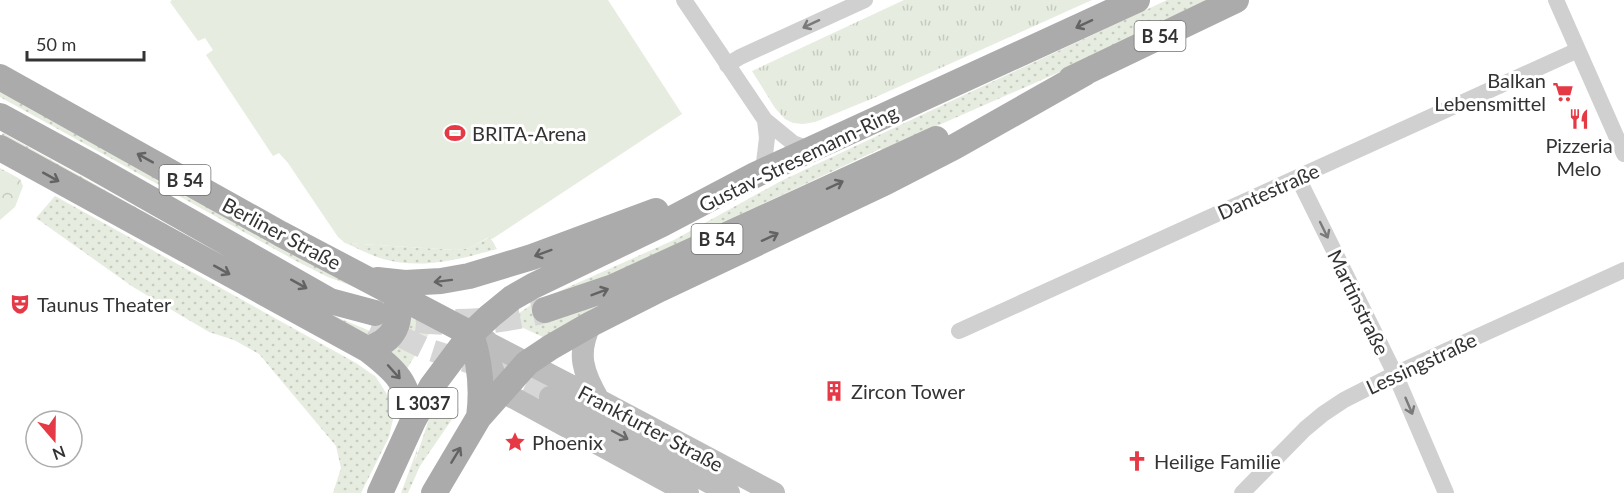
<svg xmlns="http://www.w3.org/2000/svg" width="1624" height="493" viewBox="0 0 1624 493" font-family="Lato,sans-serif">
	<style>
		.grass { fill: url(#grass-dots) }
		.forest { fill: url(#forest-crowns) }
		.park { fill: url(#park-tufts) }
		.garden { fill: #e6ecdf }
		.lines { fill: none; stroke-linecap: round; stroke-linejoin: round }
		.secondary-tunnel { stroke: #d6d6d6; stroke-width: 22; stroke-dasharray: 22 11; stroke-linecap: butt }
		.primary-tunnel { stroke: #d6d6d6; stroke-width: 26; stroke-dasharray: 26 13; stroke-linecap: butt }
		.minor { stroke: #d0d0d0; stroke-width: 16 }
		.secondary { stroke: #bdbdbd; stroke-width: 22 }
		.primary { stroke: #ababab; stroke-width: 26 }
		.oneway { stroke: #7a7a7a }
		.oneway2 { stroke: #636363 }
		.oneway3 { stroke: #6a6a6a }
		.labels { text-anchor: middle; dominant-baseline: central; stroke-width: 6; stroke-linejoin: round; paint-order: stroke }
		.shield { fill: #fff; stroke: #707070; stroke-width: 1.5 }
		.shield-label { font-size: 18px; font-weight: bold; fill: #333 }
		.poi-label { font-size: 20px; fill: #333; stroke: #fff; text-anchor: start }
		.street-label { font-size: 20px; fill: #333; stroke: #fff }
	</style>
	<defs>
		<pattern id="grass-dots" width="8" height="8" patternUnits="userSpaceOnUse" patternTransform="scale(1.5)"><rect width="8" height="8" fill="#e6ecdf"/><path d="M2 2h.1M6 6h.1" fill="none" stroke="#c6cbc0" stroke-width="1.8" stroke-linecap="round"/></pattern>
		<pattern id="forest-crowns" width="20" height="18" patternUnits="userSpaceOnUse" patternTransform="scale(1.5)"><rect width="20" height="18" fill="#e6ecdf"/><path d="M2 6a3 3 0 1 1 6 0M12 15a3 3 0 1 1 6 0" fill="none" stroke="#c6cbc0"/></pattern>
		<pattern id="park-tufts" width="24" height="20" patternUnits="userSpaceOnUse" patternTransform="scale(1.5)"><rect width="24" height="20" fill="#e6ecdf"/><path d="M3 7l-1-3M5 7V3M7 7l1-3M15 17l-1-3M17 17v-4M19 17l1-3" fill="none" stroke="#c6cbc0"/></pattern>
	</defs>
	<rect width="100%" height="100%" fill="#fff"/>
	<path class="grass" d="M1167 0H1211L1071 67 882 150 880 149 634 264 651 280 545 338 508 321 535 302 674 240 781 181Z
		M0 90 384 298 388 308 380 332 366 340 0 137 3 133 270 282 341 319 370 331 379 296 328 277 298 262 0 97Z
		M55 196 356 363 376 377 388 396 393 419 389 437 361 493H333L341 468 336 446 259 354 234 340 209 332 133 287 36 218Z
		M490 237 497 249C461 259 421 270 383 259 370 255 357 248 345 243L456 250 470 248Z
		M408 309 432 329 404 373 389 354Z
		M439 396 459 409 420 466 408 493H401L418 447 415 461 433 407Z"/>
	<path class="forest" d="M0 168 20 179 23 186 15 207 0 220Z"/>
	<path class="park" d="M904 0H1092L876 97 815 122 803 124 793 123 785 119 775 108 752 71Z"/>
	<path class="garden" d="M172 0H608L682 114 492 239 489 237 470 248 456 250 345 243 338 237 288 163 279 153 273 156 206 55 213 50 205 38 198 41 170 2Z"/>
	<g class="lines">
		<path class="secondary-tunnel" d="M373 323 424 348 496 371 550 397"/>
		<path class="primary-tunnel" d="M378 313C434 326 489 325 545 310"/>
		<path class="minor" d="M684 0 765 120 793 143 809 149
			M1556 0 1624 154
			M727 65 740 57 865 0
			M763 171 767 138 765 120
			M1298 178 1395 374 1446 493
			M959 331 1578 50
			M1242 493 1305 429 1323 414 1344 400 1395 374 1624 270"/>
		<path class="secondary" d="M591 324C576 353 583 373 599 400
			M471 334 599 400 774 493
			M487 341 490 362 501 391 688 493
			M550 397 729 493"/>
		<path class="primary" d="M0 77 281 234 471 334
			M1071 79 1236 0
			M0 116 92 166 330 301 375 313
			M0 148 367 349C397 372 408 382 413 421
			M377 280 405 283 441 281 469 276 532 257 656 211
			M545 310 613 287 936 139
			M471 334C480 362 483 388 479 417
			M367 349C395 341 404 321 395 294
			M380 493 413 421 432 386 471 334 490 316 512 298 533 286 662 224 755 175 1137 0
			M434 493 479 417 527 363 551 347 591 324 660 289 886 182 954 147 1085 73"/>
	</g>
	<defs><path id="oneway-shaft" d="M-6 0H5M1.5-3L5.5 0L1.5 3" fill="none" stroke-width="1.6" stroke-linecap="round" stroke-linejoin="round" transform="scale(1.5)"/></defs>
	<g class="oneway">
		<use href="#oneway-shaft" transform="translate(811 24) rotate(155)"/>
		<use href="#oneway-shaft" transform="translate(1324 230) rotate(64)"/>
		<use href="#oneway-shaft" transform="translate(1409 406) rotate(67)"/>
	</g>
	<g class="oneway2">
		<use href="#oneway-shaft" transform="translate(1084 24) rotate(155)"/>
		<use href="#oneway-shaft" transform="translate(145 158) rotate(-151)"/>
		<use href="#oneway-shaft" transform="translate(51 177) rotate(29)"/>
		<use href="#oneway-shaft" transform="translate(835 185) rotate(-25)"/>
		<use href="#oneway-shaft" transform="translate(770 237) rotate(-25)"/>
		<use href="#oneway-shaft" transform="translate(543 253) rotate(160)"/>
		<use href="#oneway-shaft" transform="translate(222 270) rotate(29)"/>
		<use href="#oneway-shaft" transform="translate(443 281) rotate(173)"/>
		<use href="#oneway-shaft" transform="translate(299 284) rotate(29)"/>
		<use href="#oneway-shaft" transform="translate(600 292) rotate(-21)"/>
		<use href="#oneway-shaft" transform="translate(394 372) rotate(48)"/>
		<use href="#oneway-shaft" transform="translate(456 455) rotate(-59)"/>
	</g>
	<use class="oneway3" href="#oneway-shaft" transform="translate(620 435) rotate(28)"/>
	<defs>
		<g id="supermarket-bare" transform="scale(1.62)"><path d="M-6-5.5h2.5l.6 2H6L4.5 2H-2.5L-4.4-4H-6ZM-1.5 3.2a1.3 1.3 0 1 0 .1 0ZM3 3.2a1.3 1.3 0 1 0 .1 0Z" fill="#e63946" stroke="#fff" stroke-width="2.5" paint-order="stroke"/></g>
		<g id="restaurant-bare" transform="scale(1.62)"><path d="M-5-6h1v4h1v-4h1v4h1v-4h1v5L-1.5 .5V6h-2V.5L-5-1ZM5-6V6H3V1.5H1.5Q1.5-4 5-6Z" fill="#e63946" stroke="#fff" stroke-width="2.5" paint-order="stroke"/></g>
		<g id="stadium-bare" transform="scale(1.62)"><path d="M0-5a6.5 5 0 1 0 0 10a6.5 5 0 1 0 0-10ZM-3.5-1.8h7v3.6h-7Z" fill="#e63946" stroke="#fff" stroke-width="2.5" paint-order="stroke"/></g>
		<g id="theatre-bare" transform="scale(1.62)"><path d="M-5-5.5Q0-4 5-5.5V0Q5 5 0 6Q-5 5-5 0ZM-3.3-2.5H-1v1.5H-3.3ZM1-2.5H3.3v1.5H1ZM-2.8 1Q0 5.5 2.8 1Z" fill="#e63946" stroke="#fff" stroke-width="2.5" paint-order="stroke"/></g>
		<g id="building-bare" transform="scale(1.62)"><path d="M-4-6H4V6H1V3H-1V6H-4ZM-2.5-4.3h1.7v1.8h-1.7ZM.8-4.3h1.7v1.8H.8ZM-2.5-1h1.7V.8h-1.7ZM.8-1h1.7V.8H.8Z" fill="#e63946" stroke="#fff" stroke-width="2.5" paint-order="stroke"/></g>
		<g id="sight-bare" transform="scale(1.62)"><path d="M0-6L1.8-2.2L6-1.7L2.9 1.2L3.7 5.4L0 3.3L-3.7 5.4L-2.9 1.2L-6-1.7L-1.8-2.2Z" fill="#e63946" stroke="#fff" stroke-width="2.5" paint-order="stroke"/></g>
		<g id="church-bare" transform="scale(1.62)"><path d="M-1.2-6h2.4v3.5h3.3v2.4h-3.3V6h-2.4V-.1h-3.3v-2.4h3.3Z" fill="#e63946" stroke="#fff" stroke-width="2.5" paint-order="stroke"/></g>
	</defs>
	<g fill-rule="evenodd">
		<use href="#supermarket-bare" x="1563" y="92"/>
		<use href="#restaurant-bare" x="1579" y="119"/>
		<use href="#stadium-bare" x="455" y="133"/>
		<use href="#theatre-bare" x="20" y="304"/>
		<use href="#building-bare" x="834" y="391"/>
		<use href="#sight-bare" x="515" y="442"/>
		<use href="#church-bare" x="1137" y="461"/>
	</g>
	<g class="labels">
		<g class="shield">
			<rect x="1134.5" y="21" width="51" height="30" rx="4.5"/>
			<rect x="159.5" y="165" width="51" height="30" rx="4.5"/>
			<rect x="691.5" y="224" width="51" height="30" rx="4.5"/>
			<rect x="388.5" y="388" width="69" height="30" rx="4.5"/>
		</g>
		<g class="shield-label">
			<text x="1160" y="36">B 54</text>
			<text x="185" y="180">B 54</text>
			<text x="717" y="239">B 54</text>
			<text x="423" y="403">L 3037</text>
		</g>
		<g class="poi-label">
			<text x="1546" y="80" text-anchor="end">Balkan<tspan x="1546" dy="23">Lebensmittel</tspan></text>
			<text x="472" y="133">BRITA-Arena</text>
			<text x="1579" y="145" text-anchor="middle">Pizzeria<tspan x="1579" dy="23">Melo</tspan></text>
			<text x="37" y="304">Taunus Theater</text>
			<text x="851" y="391">Zircon Tower</text>
			<text x="532" y="442">Phoenix</text>
			<text x="1154" y="461">Heilige Familie</text>
		</g>
		<g class="street-label">
			<text transform="translate(798 158) rotate(-26)">Gustav-Stresemann-Ring</text>
			<text transform="translate(1268 191) rotate(-24)">Dantestraße</text>
			<text transform="translate(282 233) rotate(28)">Berliner Straße</text>
			<text transform="translate(1359 302) rotate(64)">Martinstraße</text>
			<text transform="translate(1421 363) rotate(-25)">Lessingstraße</text>
			<text transform="translate(651 428) rotate(28)">Frankfurter Straße</text>
		</g>
	</g>
	<g transform="translate(54 439) rotate(160)"><circle r="28" fill="#ffffff" stroke="#adadad" stroke-width="1.5"/>
	<path d="M0-4.5L10 22L0 15L-10 22Z" fill="#e63946"/>
	<text y="-9" font-size="16" font-weight="bold" text-anchor="middle" fill="#333333">N</text>
	</g>
	<path d="M27 51v9h117v-9" fill="none" stroke="#333333" stroke-width="3"/>
	<text x="36" y="51" font-size="18" fill="#333333" stroke="#ffffff" stroke-width="4.5" paint-order="stroke">50 m</text>
</svg>
